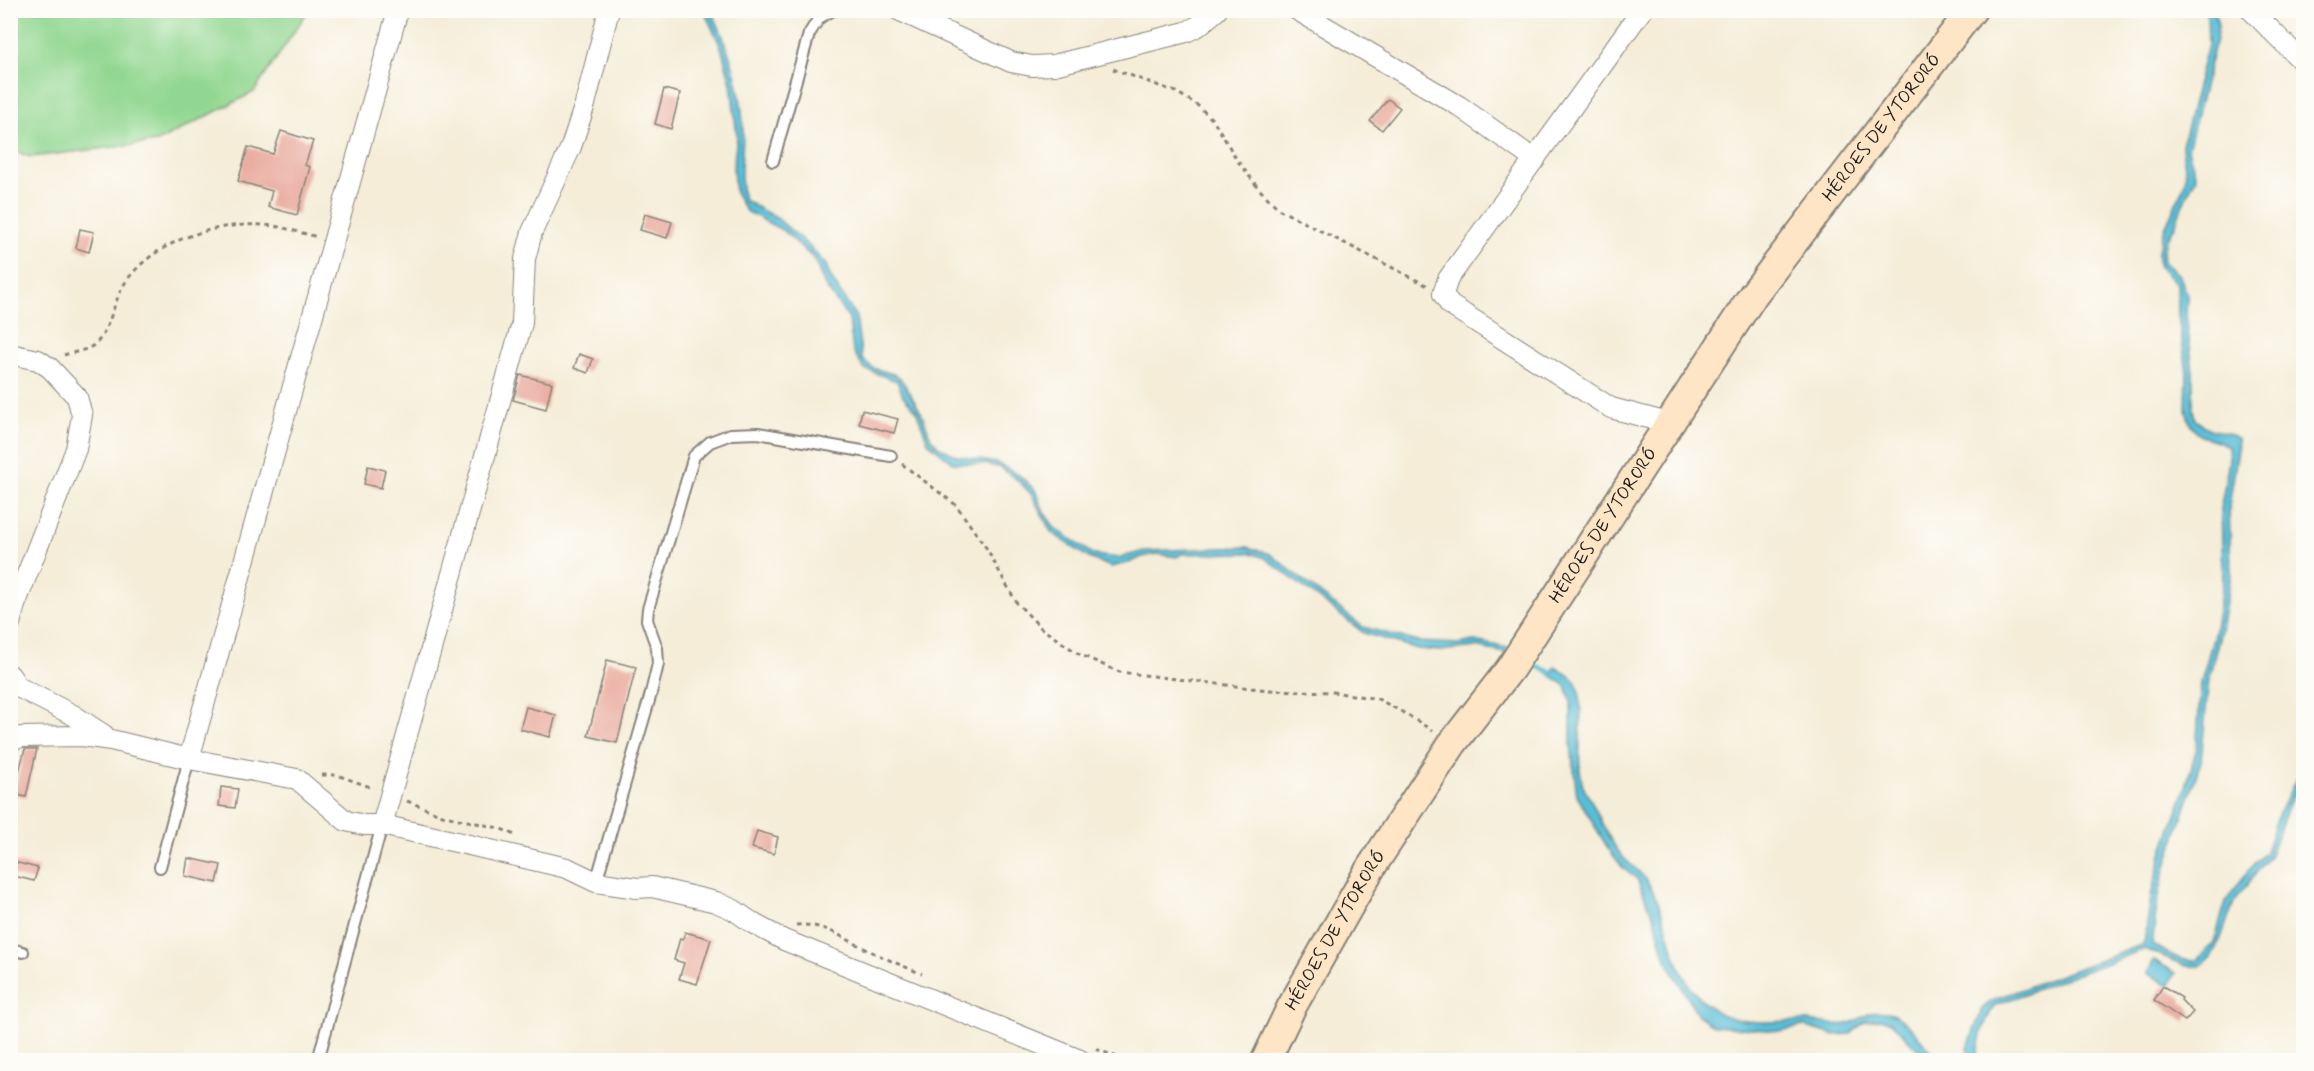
<svg xmlns="http://www.w3.org/2000/svg" width="2314" height="1071" viewBox="0 0 2314 1071" font-family="Mynerve,sans-serif">
	<style>
		.green { fill: #92d791; stroke: #577a56; stroke-width: 1.5 }
		.water { fill: #59bed7; stroke: #3a6d7a; stroke-width: 1.5 }
		.lines { fill: none; stroke-linecap: round; stroke-linejoin: round }
		.stream { stroke: #59bed7; stroke-width: 5 }
		.building { fill: #eaada1 }
		.service-casing { stroke: #88847a; stroke-width: 14 }
		.minor-casing { stroke: #88847a; stroke-width: 22 }
		.secondary-casing { stroke: #88847a; stroke-width: 32 }
		.path { stroke: #88847a; stroke-width: 3; stroke-dasharray: 4.5 4.5; stroke-linecap: butt }
		.service { stroke: #fff; stroke-width: 10 }
		.minor { stroke: #fff; stroke-width: 20 }
		.secondary { stroke: #fde5c5; stroke-width: 28 }
		.labels { text-anchor: middle; dominant-baseline: central; stroke-width: 4.5; stroke-linejoin: round; paint-order: stroke }
		.street-label { font-size: 18px; fill: #1c1c1c; stroke: #fdfcf7 }
	</style>
	<rect width="100%" height="100%" fill="#fdfcf7"/>
	<filter id="ink" filterUnits="userSpaceOnUse"><feTurbulence type="fractalNoise" baseFrequency=".0167" numOctaves="2"/><feDisplacementMap in="SourceGraphic" scale="12" xChannelSelector="R" yChannelSelector="G"/><feConvolveMatrix kernelMatrix="1 2 1 2 8 2 1 2 1" color-interpolation-filters="sRGB"/></filter>
	<filter id="wash" filterUnits="userSpaceOnUse"><feTurbulence type="fractalNoise" baseFrequency=".008" numOctaves="4" result="noise"/><feDisplacementMap in="SourceGraphic" scale="24" xChannelSelector="R" yChannelSelector="G"/><feGaussianBlur stdDeviation="1.35" result="paint"/><feColorMatrix in="noise" values="0 0 0 0 0 0 0 0 0 0 0 0 0 0 0 0 0 1.4 0 .05"/><feComposite in="paint" operator="in"/></filter>
	<g filter="url(#wash)">
		<rect width="100%" height="100%" fill="#f5edd8"/>
		<path class="green" d="M11 10H308V11L254 92 157 142 31 157 11 150Z"/>
		<path class="water" d="M704 11H712C729 48 743 89 743 131 743 155 738 176 744 200L777 218 809 246 826 265 831 278 856 317 862 359 873 368 896 375 903 382 921 412 931 438 938 446 957 456 997 463 1019 475 1035 490 1044 512 1055 528 1094 555 1119 558 1144 551 1248 547 1270 554 1363 627 1419 642 1459 644 1474 641 1508 648 1504 653 1476 647 1440 651 1418 649 1364 633 1265 558 1251 553 1181 554 1177 557 1157 554 1142 557 1131 562 1111 567 1089 558 1051 532 1032 495 1020 482 1001 468 985 464 953 463 928 442 916 410 903 396 897 381 864 369 853 351 849 319 825 286 814 259 784 231 746 211 735 193 733 169 737 136 731 83 721 47Z
			M2207 11H2215L2218 26 2215 44 2188 149 2196 178 2185 199 2174 228 2166 241 2163 251 2164 262 2180 276 2187 295 2186 314 2193 372V409L2195 420 2209 429 2229 433 2237 439 2238 449 2229 506 2231 574 2221 630 2209 677 2201 761 2165 869 2157 904 2152 945 2180 959 2196 961 2214 942 2226 901 2247 872 2266 852 2279 812 2296 780 2303 772V781L2291 799 2270 855 2234 902 2221 938 2211 957 2200 966H2186L2145 949 1995 1005C1983 1023 1978 1040 1977 1060H1969L1968 1047 1982 1009 1993 1000 2144 944 2151 896 2163 850 2184 793 2196 751 2201 682 2213 639 2223 583 2221 505 2229 461 2228 447 2220 442 2201 436 2190 424 2186 410 2187 372 2178 315 2177 284C2173 279 2164 274 2161 268 2148 249 2179 203 2185 182 2188 171 2182 157 2182 145L2208 44Z
			M1555 667C1562 671 1571 675 1576 683 1587 703 1574 760 1583 786 1585 792 1589 797 1592 802 1601 822 1609 840 1623 857 1630 865 1640 871 1646 880 1670 913 1668 964 1697 995 1728 1030 1761 1021 1802 1021 1818 1020 1830 1027 1847 1024 1861 1021 1870 1007 1889 1013 1911 1020 1923 1047 1942 1060H1928L1892 1023 1880 1019 1864 1022 1851 1034 1833 1035 1804 1026 1779 1031 1714 1026 1698 1015 1666 960 1655 920 1637 879 1624 869 1609 850 1577 796 1571 745V701L1566 686 1550 675Z
			M2154 960 2176 973 2168 985 2147 973Z"/>
		<g class="lines">
			<path class="stream" d="M1524 660 1556 675"/>
		</g>
		<g id="blocks">
			<path class="building" d="M664 89 680 93 671 129 655 124Z
				M1388 99 1400 108 1382 130 1370 121Z
				M281 131 313 141 305 165 310 167 297 215 268 207 272 191 238 181 248 147 273 154Z
				M645 214 672 222 667 238 640 230Z
				M80 229 94 232 89 252 76 248Z
				M579 354 593 359 588 373 574 368Z
				M520 375 552 383 546 409 513 400Z
				M862 410 898 419 894 433 859 424Z
				M368 466 385 470 381 488 364 484Z
				M607 660 636 667 617 743 588 736Z
				M526 707 556 715 550 737 520 729Z
				M25 749H37L26 797 13 794Z
				M221 787 238 789 235 808 219 806Z
				M757 831 778 837 774 854 752 848Z
				M188 858 221 865 217 883 185 876Z
				M10 861 38 868 34 881 10 875Z
				M685 932 711 939 697 984 679 979 684 963 674 960 680 938 683 939Z
				M2163 986 2182 998 2181 1000 2193 1012 2185 1021 2154 1000Z"/>
		</g>
	</g>
	<g filter="url(#ink)">
		<use href="#blocks" fill-opacity="0" stroke="#88847a" stroke-width="1.5"/>
		<g class="lines">
			<g class="service-casing">
				<path id="service" d="M773 161 809 34 819 18 833 10
					M160 867 189 759
					M596 882 650 697 658 664 657 648 647 620 648 609 694 456 710 442 731 434 758 433 891 456
					M10 949 23 952
					M318 1060 382 825
					M2303 1060H2304"/>
			</g>
			<g class="minor-casing">
				<path id="minor" d="M898 10 1011 62 1032 66 1054 65 1186 32 1198 26 1217 10
					M1297 10 1459 106 1535 160
					M1642 10 1448 279 1443 294 1450 305 1611 408 1668 423
					M2251 10 2304 63
					M10 354 38 360 50 368 77 397 82 415 76 449 15 605 10 623
					M10 675 18 687 73 715 104 735
					M10 741 21 737 82 736 111 740 189 759 297 779 346 821 364 825H382L465 844 567 868 596 882 637 888 652 887 716 902 734 910 754 924 784 940 1080 1060
					M189 759 398 10
					M382 825 522 323 525 259 532 232 571 147 585 104 609 10"/>
			</g>
			<g class="secondary-casing">
				<g id="secondary">
					<path id="s1" d="M1266 1060 1291 1008 1370 869 1452 744 1510 669 1753 295 1972 10"/>
				</g>
			</g>
			<path class="path" d="M1113 69 1176 92 1196 104 1214 121 1237 160 1259 189 1280 210 1428 286
				M64 355C74 352 85 351 94 345 109 334 114 299 125 283 153 241 215 222 264 225 282 226 300 233 318 237
				M902 464 956 505 987 549 1016 602 1042 629 1079 654 1119 672 1268 690 1333 692 1378 699 1406 714 1433 731
				M322 775H337L373 788
				M407 801 445 816 499 828 517 836
				M796 925C824 923 841 937 866 949 884 958 903 966 922 974
				M1096 1049 1125 1060"/>
			<use href="#service" class="service"/>
			<use href="#minor" class="minor"/>
			<use href="#secondary" class="secondary"/>
		</g>
	</g>
	<g class="labels">
		<g class="street-label">
			<text stroke="none"><textPath href="#s1" startOffset="1119">HÉROES DE YTORORÓ</textPath></text>
			<text stroke="none"><textPath href="#s1" startOffset="633">HÉROES DE YTORORÓ</textPath></text>
			<text stroke="none"><textPath href="#s1" startOffset="147">HÉROES DE YTORORÓ</textPath></text>
		</g>
	</g>
	<rect width="2314" height="1071" fill="none" stroke="#fdfcf7" stroke-width="36"/>
</svg>
